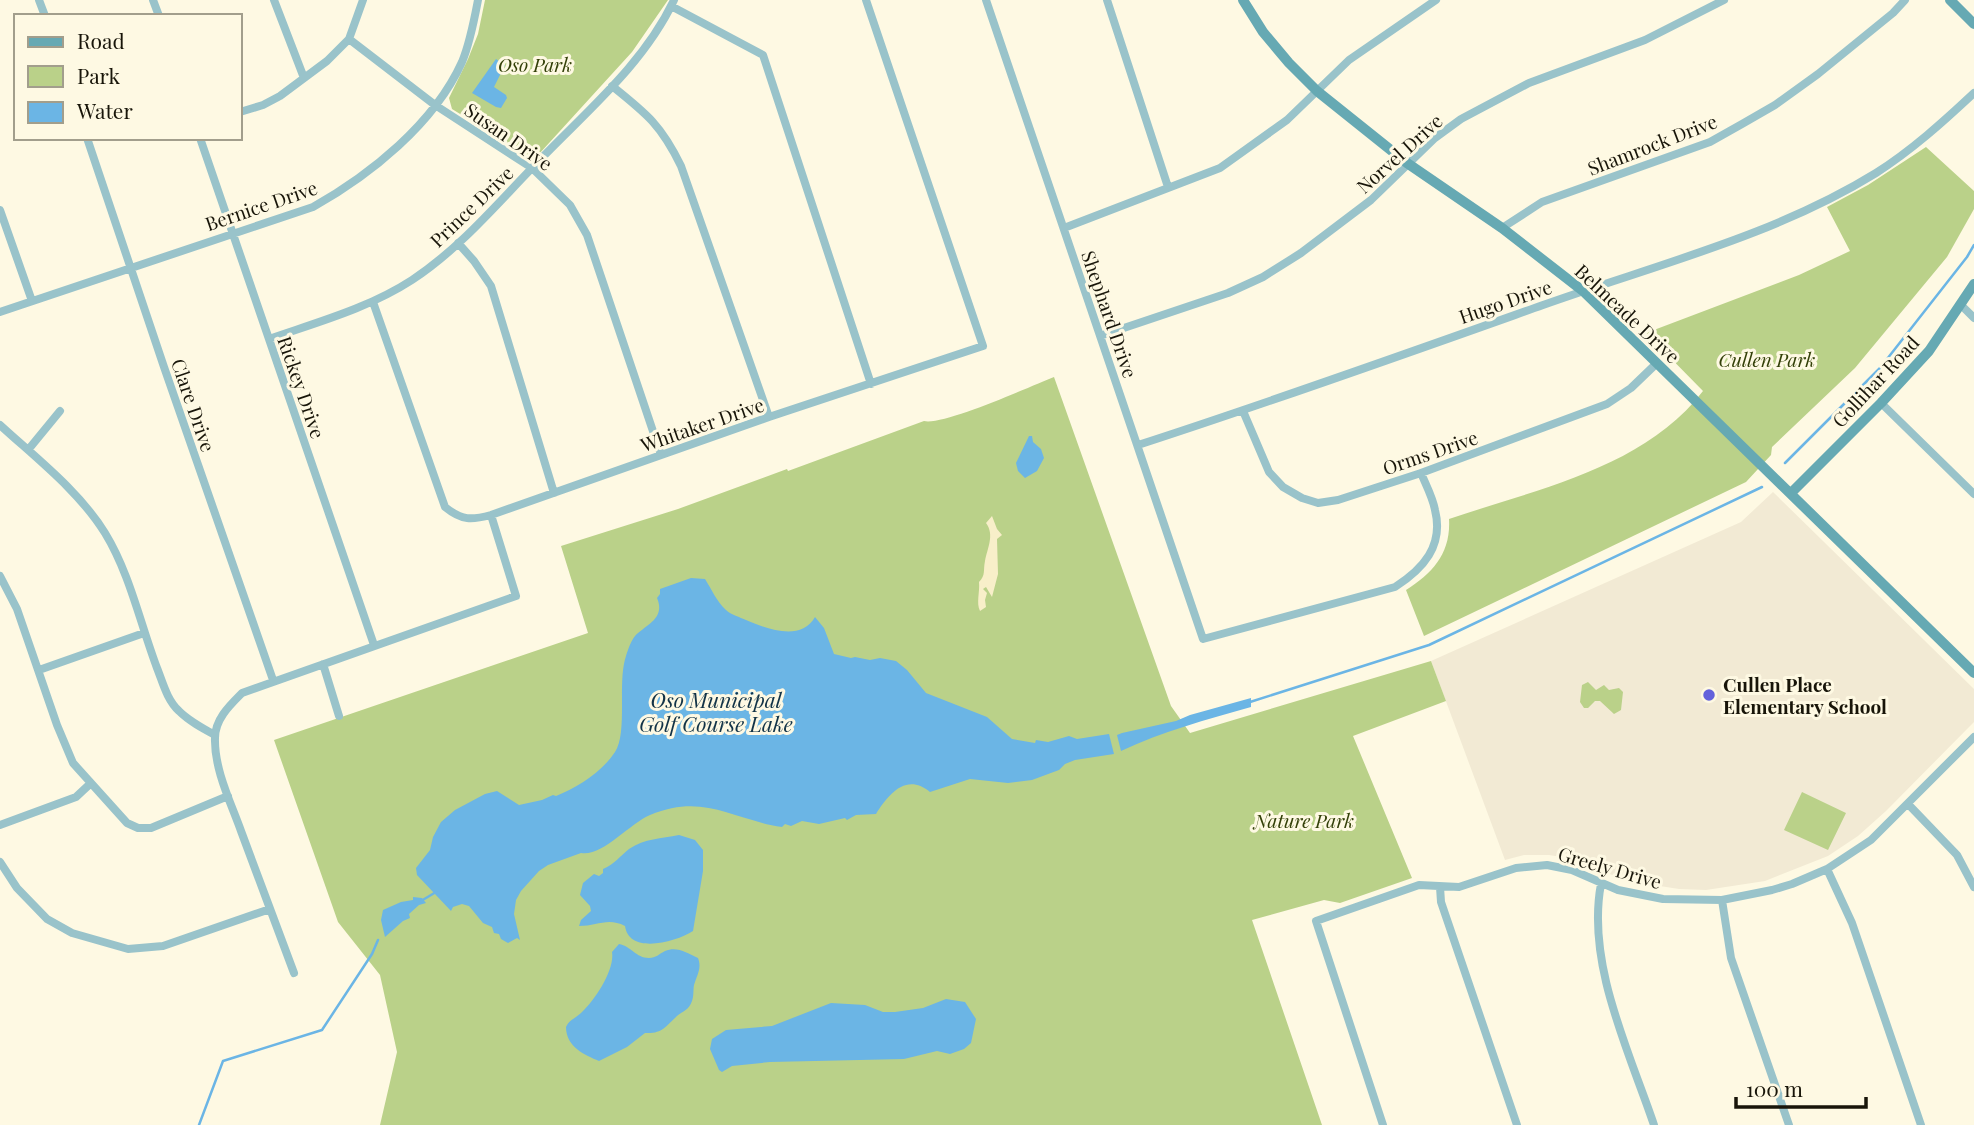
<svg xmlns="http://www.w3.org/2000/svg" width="1974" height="1125" viewBox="0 0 1974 1125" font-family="'Playfair Display',serif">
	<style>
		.education { fill: #f2ead4 }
		.green { fill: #bad189 }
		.sand { fill: #f8efc9 }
		.water { fill: #6bb5e5 }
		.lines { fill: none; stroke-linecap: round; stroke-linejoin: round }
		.stream { stroke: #6bb5e5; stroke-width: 2.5 }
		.street { stroke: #99c3ca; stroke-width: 8 }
		.secondary { stroke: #66a9b3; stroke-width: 10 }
		.poi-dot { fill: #6462db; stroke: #fef9e3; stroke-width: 2.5 }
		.labels { text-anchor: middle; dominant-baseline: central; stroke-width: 6; stroke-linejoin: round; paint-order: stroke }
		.park-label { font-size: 19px; font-style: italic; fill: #344109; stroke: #fef9e3 }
		.street-label { font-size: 19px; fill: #181509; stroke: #fef9e3 }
		.poi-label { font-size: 19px; font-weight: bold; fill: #181509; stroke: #fef9e3; text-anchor: start }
		.water-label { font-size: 21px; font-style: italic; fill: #123347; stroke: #fef9e3 }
	</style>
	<rect width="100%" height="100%" fill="#fef9e3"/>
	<path class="education" d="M1773 492 1974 689V722L1886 811 1858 836 1828 856 1765 881 1706 890 1679 889 1628 881 1568 858 1549 855H1524L1505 860 1431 661 1741 522Z"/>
	<path class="green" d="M485 0H668L632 52 539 154 530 157 452 109 449 98 468 59 478 34Z
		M1926 147 1974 191V209L1947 257 1855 368 1772 447 1771 455 1746 482 1424 636 1406 590C1433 573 1451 553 1449 519 1537 489 1644 468 1703 391L1646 333 1799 275 1850 251 1827 207 1868 185Z
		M1054 377 1171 706 1190 733 1431 661 1446 701 1353 736 1412 878 1340 903 1324 900 1252 920 1322 1125H380L397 1052 380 975 338 922 274 740 588 633 561 546 678 509 787 469 788 471 924 421C943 426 1031 386 1054 377Z
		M1588 682 1596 690 1604 685 1609 690 1619 688 1623 692 1621 710 1614 714 1600 701H1595L1588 708H1584L1580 702 1582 685Z
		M1802 792 1846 813 1828 850 1784 830Z"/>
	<path class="sand" d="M992 516 997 529 1002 535 997 539 998 574 992 597 986 587 983 589 987 593 985 600 986 607 980 611C976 603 980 592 979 582 986 575 983 570 985 561 987 549 995 535 986 523Z"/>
	<path class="water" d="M496 59 505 65 494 87 506 95 507 98 501 108 496 107 472 93Z
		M1029 436H1032L1033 442 1041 449 1044 458 1037 471 1025 478 1018 471 1016 463Z
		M691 578 705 579C712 590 717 602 726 610 731 615 740 617 746 620 767 629 801 642 815 617L824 628 834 654 851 658 855 657 870 660 880 658 896 661 907 670 926 693 987 717 1012 739 1035 743 1036 740 1048 742 1069 736 1077 739 1109 734 1114 754 1075 760 1065 764 1059 770 1032 780 1008 783 970 779 930 792C906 772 888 795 876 814L856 815 847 820 845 818 819 824 802 821 791 826 785 824 782 827C730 819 704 793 650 815 629 824 602 857 581 853L548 865 539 871 521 891 516 900 514 914 520 940 517 938 508 943 501 939 499 934 494 933 492 927 483 923 469 906 462 904 453 907 451 911 417 875 416 868 430 850 433 837 441 822 455 810 485 794 497 791 519 805 542 800 553 795 556 796C578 787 601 773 615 752 628 732 617 682 626 656 628 649 631 641 635 636 645 625 666 619 657 598L660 594V589Z
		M1251 698V707C1206 720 1163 731 1121 751L1117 735 1122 733 1176 721 1190 715Z
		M679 835 695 840 703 850V871L693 931C676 942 629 955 625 926 608 917 597 926 579 926L581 920 591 911 590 906 580 895 583 883 594 874 599 876 603 873V869C615 864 620 856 629 849 645 838 661 839 679 835Z
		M413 897 422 898 426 903 419 905 409 914 410 918 403 921 385 937 381 920 383 910 401 902 413 900Z
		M619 944C631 946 636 958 649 958 656 958 659 954 665 951 677 946 687 953 698 958 702 968 697 975 694 985 693 990 694 996 692 1001 689 1010 683 1011 677 1016 665 1027 662 1034 645 1033L627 1047 599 1061C585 1055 566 1047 566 1027 569 1020 576 1018 582 1012 595 1000 615 970 612 952Z
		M946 999 965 1002 976 1019 971 1043 964 1049 950 1054 937 1051 904 1059 770 1062 732 1066 722 1072 719 1070 710 1049 712 1039 726 1030 772 1026 831 1003 865 1005 883 1012H895L923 1008Z"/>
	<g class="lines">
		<path class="stream" d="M1785 463 1880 368 1967 257 1974 245
			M1250 702 1429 645 1762 487
			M421 901 436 892
			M199 1125 223 1061 322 1030 372 954 378 940"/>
		<path class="street" d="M39 0 45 16
			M153 0 159 16
			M274 0 304 78
			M986 0 1203 639 1395 587C1423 569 1444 546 1435 510 1433 498 1426 485 1421 473
			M1107 0 1168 187
			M671 6 763 55 871 384
			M349 39 435 105 532 168 570 205 587 235 661 455
			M612 86C647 114 661 125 681 166L769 417
			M240 112 263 105 280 96 327 61 349 39 363 0
			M87 138 164 367 273 680
			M200 138 374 645
			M0 210 32 301
			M1064 228 1220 168 1287 120 1349 60 1436 0
			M1502 228 1542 202 1710 142 1742 124 1775 105 1818 74 1893 13 1905 0
			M458 243 474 261 491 286 554 493
			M373 302 445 507C462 521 472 520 491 515L769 417 983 346 866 0
			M1961 305 1974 318
			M0 312 313 207C370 175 434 124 462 62 470 43 474 21 478 0
			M1100 336 1228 293 1263 277 1301 253 1371 200 1435 138 1461 119 1529 83 1645 40 1724 0
			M269 339C318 322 369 308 412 280 459 249 495 206 533 167 582 115 643 66 674 0
			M1881 403 1974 494
			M1243 411 1269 472 1283 487 1302 498 1318 503 1338 500 1421 473 1607 404 1631 388 1657 363
			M0 425C36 458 79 491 105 533 130 574 140 623 157 668 163 683 167 700 179 711 189 721 202 728 215 735
			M1138 445C1274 401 1408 353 1543 305 1655 265 1774 236 1876 173 1912 150 1943 122 1974 93
			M28 450 60 411
			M0 576 17 609 57 725 73 763 127 823 138 828H151L228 796
			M323 664 339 716
			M39 670 144 633
			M1908 804 1957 855 1974 887
			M0 825 76 797 91 783
			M0 862 17 888 47 919 72 933 128 949 163 946 270 909
			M1827 869 1852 923 1921 1125
			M1601 884C1586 963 1629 1051 1654 1125
			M1440 887 1441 902 1517 1125
			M1722 900 1731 958 1789 1125
			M294 973C276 926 259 878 241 831 231 803 214 769 215 738 215 719 230 705 242 693L516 596 491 515
			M1383 1125 1316 921 1419 885 1459 887 1516 868 1547 865 1572 870 1618 890 1663 899 1722 900 1772 890 1792 884 1827 869 1871 840 1974 737"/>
		<path class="secondary" d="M1243 0 1263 32 1289 63 1317 91 1407 163 1502 228 1583 291 1974 673
			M1950 0 1974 24
			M1791 493 1881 403 1929 351 1974 284"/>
	</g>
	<circle class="poi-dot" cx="1709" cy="695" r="7"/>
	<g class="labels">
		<g class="park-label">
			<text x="535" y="64">Oso Park</text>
			<text x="1767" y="359">Cullen Park</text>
			<text x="1304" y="820">Nature Park</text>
		</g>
		<g class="street-label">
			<text transform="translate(509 136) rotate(35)">Susan Drive</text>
			<text transform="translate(1652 144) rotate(-21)">Shamrock Drive</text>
			<text transform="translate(1399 153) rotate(-42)">Norvel Drive</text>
			<text transform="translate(261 205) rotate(-19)">Bernice Drive</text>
			<text transform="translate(471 206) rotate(-44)">Prince Drive</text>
			<text transform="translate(1505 301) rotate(-19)">Hugo Drive</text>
			<text transform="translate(1628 313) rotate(43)">Belmeade Drive</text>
			<text transform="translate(1110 314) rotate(71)">Shephard Drive</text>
			<text transform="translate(1875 381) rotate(-47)">Gollihar Road</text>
			<text transform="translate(302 387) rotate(71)">Rickey Drive</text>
			<text transform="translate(194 405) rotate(71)">Clare Drive</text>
			<text transform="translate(702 424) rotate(-19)">Whitaker Drive</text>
			<text transform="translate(1430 452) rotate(-19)">Orms Drive</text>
			<text transform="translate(1610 867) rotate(16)">Greely Drive</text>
		</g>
		<g class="poi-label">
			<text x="1723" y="684">Cullen Place<tspan x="1723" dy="22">Elementary School</tspan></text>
		</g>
		<g class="water-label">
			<text x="716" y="699">Oso Municipal<tspan x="716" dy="24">Golf Course Lake</tspan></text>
		</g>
	</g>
	<rect x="14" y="14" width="228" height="126" fill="#fef9e3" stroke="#a29e8c" stroke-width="2"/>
	<rect x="28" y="37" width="35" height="10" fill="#66a9b3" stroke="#a29e8c" stroke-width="2"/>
	<text x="77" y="49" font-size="21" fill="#181509">Road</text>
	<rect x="28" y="66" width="35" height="21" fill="#bad189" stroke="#a29e8c" stroke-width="2"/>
	<text x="77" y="84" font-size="21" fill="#181509">Park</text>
	<rect x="28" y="102" width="35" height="21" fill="#6bb5e5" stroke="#a29e8c" stroke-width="2"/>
	<text x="77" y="119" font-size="21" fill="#181509">Water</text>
	<path d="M1736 1097v10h130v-10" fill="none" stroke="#181509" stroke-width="3.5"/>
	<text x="1746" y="1097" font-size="21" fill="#181509" stroke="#fef9e3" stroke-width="5" paint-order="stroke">100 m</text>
</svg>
